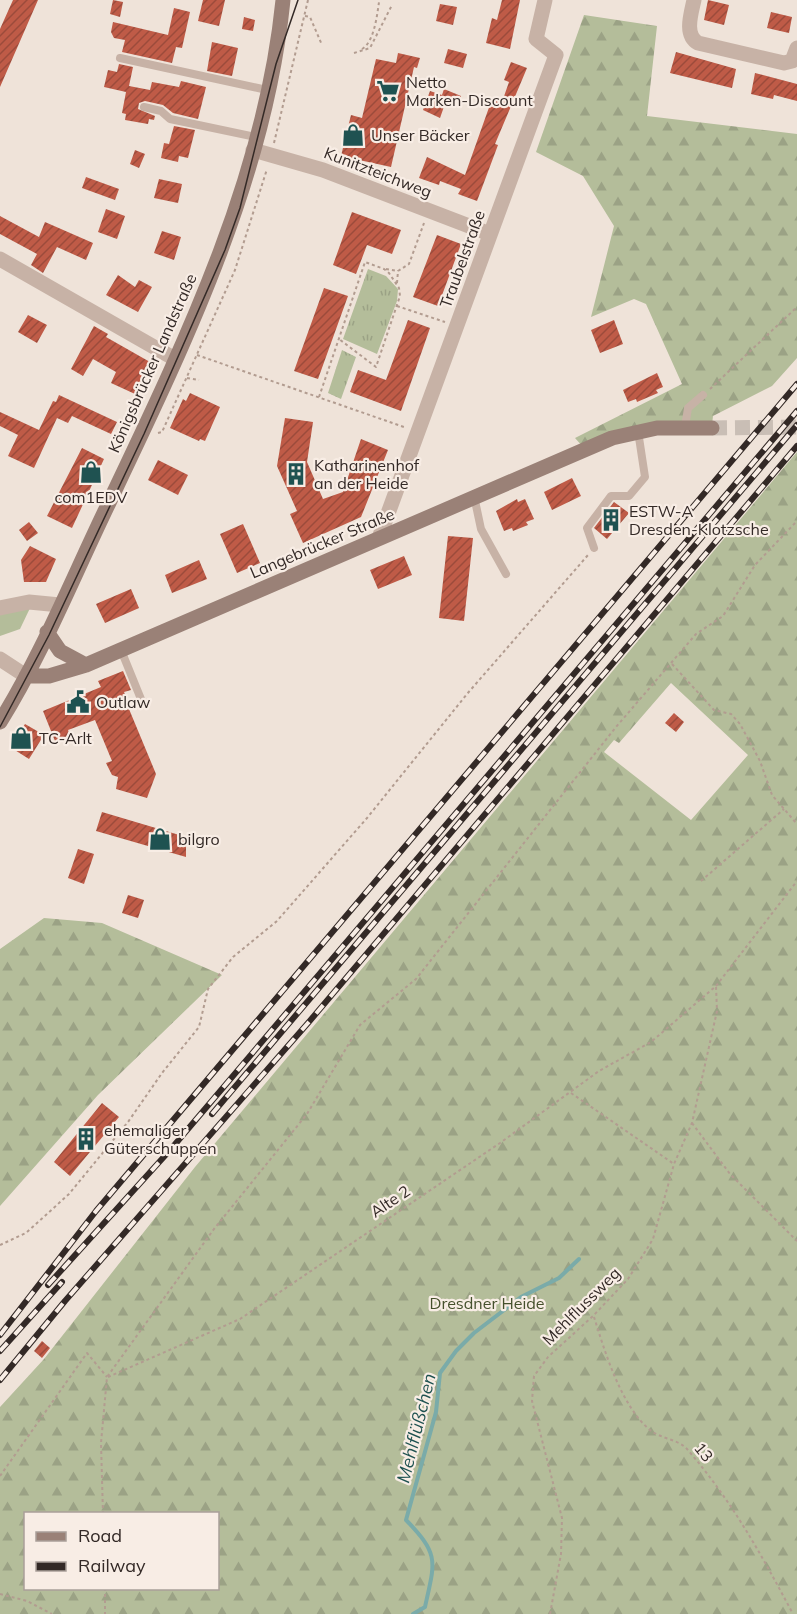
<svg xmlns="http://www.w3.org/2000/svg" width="797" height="1614" viewBox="0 0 797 1614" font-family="Mulish,sans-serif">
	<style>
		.grass { fill: url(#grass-tufts) }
		.forest { fill: url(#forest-firs); fill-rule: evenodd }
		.green { fill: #b4bd9a }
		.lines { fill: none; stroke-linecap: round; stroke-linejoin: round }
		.stream { stroke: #7aaba9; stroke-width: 4 }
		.building { fill: url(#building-hatch) }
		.secondary-tunnel { stroke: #c9beb5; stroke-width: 15; stroke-dasharray: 15 8; stroke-linecap: butt }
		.path { stroke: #b29c90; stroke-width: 2; stroke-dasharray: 3 3; stroke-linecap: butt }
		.service { stroke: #c7b2a6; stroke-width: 8 }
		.minor { stroke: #c7b2a6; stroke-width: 15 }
		.secondary { stroke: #9a8177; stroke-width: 15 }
		.tram { stroke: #332926; stroke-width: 1.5 }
		.rail-casing { stroke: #332926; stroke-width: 6 }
		.rail { stroke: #f8ede5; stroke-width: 4; stroke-dasharray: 11; stroke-linecap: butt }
		.labels { text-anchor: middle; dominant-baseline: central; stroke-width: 4.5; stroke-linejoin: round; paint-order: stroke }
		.poi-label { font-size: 16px; fill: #332926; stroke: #f8ede5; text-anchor: start }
		.street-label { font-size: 16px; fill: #332926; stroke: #f8ede5 }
		.park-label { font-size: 16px; fill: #45502c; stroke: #f8ede5 }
		.water-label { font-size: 18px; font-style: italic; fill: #1f5251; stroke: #f8ede5 }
	</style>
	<defs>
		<pattern id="grass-tufts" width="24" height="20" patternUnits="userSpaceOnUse" patternTransform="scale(1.5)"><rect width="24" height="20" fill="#b4bd9a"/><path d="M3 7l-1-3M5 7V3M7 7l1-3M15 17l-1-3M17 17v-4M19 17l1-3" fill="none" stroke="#9ba285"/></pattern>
		<pattern id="forest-firs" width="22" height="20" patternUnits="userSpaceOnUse" patternTransform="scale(1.5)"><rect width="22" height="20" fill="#b4bd9a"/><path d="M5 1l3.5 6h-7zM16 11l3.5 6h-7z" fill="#9ba285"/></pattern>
		<pattern id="building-hatch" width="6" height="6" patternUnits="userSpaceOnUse" patternTransform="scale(1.5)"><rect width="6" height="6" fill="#bf5b47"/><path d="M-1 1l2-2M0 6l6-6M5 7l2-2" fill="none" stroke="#9c4b3b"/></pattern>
	</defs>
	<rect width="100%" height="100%" fill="#efe3d9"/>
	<path class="grass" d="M368 269 386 276 398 289 397 301 377 354 343 339Z
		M342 350 356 357 341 399 328 393Z"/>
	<path class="forest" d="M584 15 657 26 647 116 797 134V358L772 386 713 416 712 425 583 447 575 438 682 384 646 304 634 299 591 317 614 226 583 176 536 152Z
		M797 452V1614H0V1407L44 1359 195 1167ZM671 683 748 755 691 820 604 752 614 740 619 743ZM26 1514H218V1588H26Z
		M44 918 102 923 222 975 98 1095 0 1206V949Z"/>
	<path class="green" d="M31 606 20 629 0 636V612Z"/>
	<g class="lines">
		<path class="stream" d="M413 1614 425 1607C435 1561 440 1555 406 1520L436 1412 440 1373 456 1351 474 1333 521 1297 559 1278 579 1259"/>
	</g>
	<path class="building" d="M13 0H38L0 87V29Z
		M113 0 123 2 120 17 110 14Z
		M203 0H225L219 26 198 21Z
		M502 0H520L510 49 486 43 492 18 497 20Z
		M708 0 729 5 724 25 704 20Z
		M440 4 457 7 453 25 436 21Z
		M174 8 190 12 182 48 176 47 172 63 122 52 125 40 114 38 111 32 113 22 168 35Z
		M771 12 792 17 789 33 767 28Z
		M244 17 255 20 253 31 242 29Z
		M212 42 238 48 232 76 207 71Z
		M448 49 467 54 463 68 444 63Z
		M676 52 736 69 732 88 670 73Z
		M398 53 420 58 417 68 414 67 391 167 341 156 351 115 362 118 376 59 396 63Z
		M511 62 527 68 495 144 498 145 477 201 458 194 461 189 440 181 439 185 419 178 427 157 465 175 492 99 502 102 509 82 504 80Z
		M119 64 133 67 129 86 150 90 152 82 179 87 181 81 206 87 198 119 173 113 163 105 145 101 139 103 138 109 155 116 154 120 149 119 148 124 125 120 126 114 122 113 126 92 104 87 108 70 117 72Z
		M755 73 797 84V101L774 95 773 99 751 94Z
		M444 89 461 96 457 105 446 101 440 118 423 110 430 91 442 95Z
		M174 126 195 130 188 158 179 156 178 162 161 158 164 143 169 144Z
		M135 150 145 154 139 168 130 164Z
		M86 177 119 189 115 200 82 188Z
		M159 179 182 184 178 203 154 198Z
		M106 209 125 216 117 239 98 232Z
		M352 212 401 230 392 254 367 245 356 274 333 265Z
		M0 216 39 237 45 222 93 243 86 260 57 247 43 273 31 265 37 254 0 234Z
		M162 231 181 237 174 260 154 253Z
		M437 235 461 244 438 306 413 297Z
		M118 275 135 287 139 280 152 287 138 312 106 295Z
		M324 288 348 296 318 379 294 371Z
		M28 315 47 325 37 343 18 332Z
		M408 320 430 328 401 411 350 392 358 370 386 380Z
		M614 320 623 344 600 353 591 330Z
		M94 326 108 334 106 337 150 362 135 394 111 383 116 372 93 359 83 376 71 369Z
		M657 373 663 387 656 390 658 393 637 402 636 399 628 402 623 390Z
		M190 393 220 407 205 441 200 439 199 441 170 428 183 399 186 401Z
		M59 395 117 422 111 434 72 416 68 423 57 418 34 468 8 456 18 435 0 426V412L39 430 53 401 56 402Z
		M285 418 313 422 307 462 323 499 343 492 361 439 388 450 361 517 303 543 290 514 297 511 277 466Z
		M82 448 104 459 72 528 47 516Z
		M158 460 188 475 178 495 148 480Z
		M572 478 581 496 552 510 544 492Z
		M517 499 518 502 525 499 534 519 526 522 528 525 513 531 512 528 504 531 496 511Z
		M614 502 629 513 607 539 594 528Z
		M29 522 38 533 27 541 19 530Z
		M243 524 260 563 237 573 220 534Z
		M448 536 473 538 464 621 439 618Z
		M30 546 56 559 46 582H24L21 560Z
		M404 556 412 575 378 589 370 570Z
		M199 560 207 579 172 593 165 575Z
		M131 589 139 608 105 623 96 604Z
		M123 671 131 690 124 692 126 696 124 697 156 774 147 798 116 789 118 777 112 775 106 763 112 761 95 720 68 730 70 735 55 741 43 711 101 687 98 681Z
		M674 713 684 722 676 732 665 723Z
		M25 724 44 735 29 759 10 747Z
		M102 812 186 837V857L96 831Z
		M78 849 94 854 84 884 68 878Z
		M128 895 144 900 138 918 122 913Z
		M102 1103 119 1117 70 1176 54 1162Z
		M42 1341 50 1348 42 1358 34 1351Z"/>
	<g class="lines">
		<path class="secondary-tunnel" d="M712 428 797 427"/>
		<path class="path" d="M305 16 310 17 322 45
			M362 49C374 42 377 16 379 2
			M354 53 370 48 392 5
			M274 143 308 0
			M386 269 398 271
			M397 283 398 271 409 264 424 223
			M397 306 445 322
			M197 355 404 427
			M187 378 199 380
			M710 389 797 307
			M319 397 365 262 384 269 389 273 399 288 400 296 376 367 339 339
			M158 433 162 432 235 270 267 169
			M672 664 714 710 731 714 740 724 760 761 772 795 797 824
			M701 881 784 809
			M571 1093 674 1164
			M692 1123 730 1174 797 1241
			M0 1245 26 1233 69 1194 128 1122 162 1073 199 1027 208 989 233 957 277 921 367 818 467 694 588 555
			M594 1317C605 1352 621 1406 650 1430 661 1439 678 1439 687 1449 732 1501 761 1554 793 1614
			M108 1377 240 1319 500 1143 599 1071 651 1042 716 986 797 881
			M0 1476 87 1353 107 1377
			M103 1514 101 1443 107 1377 214 1229 307 1114 360 1025 416 979 616 727 696 634 723 616 755 565 797 521
			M105 1588V1614
			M0 1594 27 1601 52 1614
			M550 1614 561 1554 562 1518 532 1401 534 1376 548 1357 593 1316 628 1279 653 1239 674 1164 692 1123 717 1011 716 986"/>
		<path class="service" d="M120 58 267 90
			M144 107 161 111 170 119 256 137
			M685 427 688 408 703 395
			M474 496 481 529 506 574
			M594 548 587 528 611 496H629L645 477 638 431
			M121 650 143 704"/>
		<path class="minor" d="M694 0C691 14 684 35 698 43L784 63 792 61 797 48
			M253 150 323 170 490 234
			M0 259 175 359
			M379 538 556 55 536 39 545 0
			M0 608 29 602 60 605
			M0 659 26 676"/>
		<path class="secondary" d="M47 632 60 651 86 665
			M26 676H49L86 665 612 438 657 428H712
			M0 722C41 656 71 582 105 511 182 349 265 181 283 0"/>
		<path class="tram" d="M0 727 49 635 144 434 225 250 240 208 276 64 298 0"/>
		<g class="rail-casing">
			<path id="rail" d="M212 1114 797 425
				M48 1285 171 1149 797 411
				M0 1335 96 1211 797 384
				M0 1351 62 1282
				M0 1380 65 1301 308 1023 797 446"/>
		</g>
		<use href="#rail" class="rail"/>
	</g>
	<defs>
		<g id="supermarket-bare" transform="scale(1.8)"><path d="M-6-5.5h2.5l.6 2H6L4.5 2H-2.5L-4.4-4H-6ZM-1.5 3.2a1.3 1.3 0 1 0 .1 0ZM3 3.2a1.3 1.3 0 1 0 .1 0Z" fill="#1f5251" stroke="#f8ede5" stroke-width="2.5" paint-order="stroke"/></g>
		<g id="shop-bare" transform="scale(1.8)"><path d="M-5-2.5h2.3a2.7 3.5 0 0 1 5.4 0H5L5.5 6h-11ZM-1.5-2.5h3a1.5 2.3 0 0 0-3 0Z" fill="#1f5251" stroke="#f8ede5" stroke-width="2.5" paint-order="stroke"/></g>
		<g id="building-bare" transform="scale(1.8)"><path d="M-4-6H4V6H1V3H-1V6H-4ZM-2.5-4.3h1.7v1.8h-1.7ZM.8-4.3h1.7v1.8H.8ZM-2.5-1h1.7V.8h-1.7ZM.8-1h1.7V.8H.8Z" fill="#1f5251" stroke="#f8ede5" stroke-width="2.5" paint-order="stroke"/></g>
		<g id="civic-bare" transform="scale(1.8)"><path d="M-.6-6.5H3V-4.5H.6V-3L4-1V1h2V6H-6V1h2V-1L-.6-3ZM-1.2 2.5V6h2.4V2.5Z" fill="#1f5251" stroke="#f8ede5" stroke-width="2.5" paint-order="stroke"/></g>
	</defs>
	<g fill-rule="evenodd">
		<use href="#supermarket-bare" x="388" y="91"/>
		<use href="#shop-bare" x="353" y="135"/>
		<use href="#shop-bare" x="91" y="472"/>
		<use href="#building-bare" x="296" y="474"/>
		<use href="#building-bare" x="611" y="520"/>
		<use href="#civic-bare" x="78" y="702"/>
		<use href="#shop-bare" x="21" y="738"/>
		<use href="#shop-bare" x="160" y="839"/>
		<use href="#building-bare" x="86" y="1139"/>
	</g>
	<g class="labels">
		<g class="poi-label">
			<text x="406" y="82">Netto<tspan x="406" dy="18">Marken-Discount</tspan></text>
			<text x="371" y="135">Unser Bäcker</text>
			<text x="314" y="465">Katharinenhof<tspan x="314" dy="18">an der Heide</tspan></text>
			<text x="91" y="497" text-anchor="middle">com1EDV</text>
			<text x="629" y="511">ESTW-A<tspan x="629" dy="18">Dresden-Klotzsche</tspan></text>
			<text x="96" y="702">Outlaw</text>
			<text x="39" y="738">TC-Arlt</text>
			<text x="178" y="839">bilgro</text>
			<text x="104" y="1130">ehemaliger<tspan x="104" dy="18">Güterschuppen</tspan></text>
		</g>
		<g class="street-label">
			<text transform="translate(378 172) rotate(21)">Kunitzteichweg</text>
			<text transform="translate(462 259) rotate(-70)">Traubelstraße</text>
			<text transform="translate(152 363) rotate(-66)">Königsbrücker Landstraße</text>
			<text transform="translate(322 543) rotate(-23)">Langebrücker Straße</text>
			<text transform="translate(390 1201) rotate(-34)">Alte 2</text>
			<text transform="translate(581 1306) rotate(-45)">Mehlflussweg</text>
			<text transform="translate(704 1452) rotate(51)">13</text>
		</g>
		<g class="park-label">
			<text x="487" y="1303">Dresdner Heide</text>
		</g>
		<g class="water-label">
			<text transform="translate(416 1428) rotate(-76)">Mehlflüßchen</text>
		</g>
	</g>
	<rect x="24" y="1512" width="195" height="78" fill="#f8ede5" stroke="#a99f99" stroke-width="1.5"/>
	<rect x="36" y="1532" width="30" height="9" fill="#9a8177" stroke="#a99f99" stroke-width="1.5"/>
	<text x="78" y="1542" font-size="18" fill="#332926">Road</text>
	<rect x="36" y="1562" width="30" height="9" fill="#332926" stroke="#a99f99" stroke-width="1.5"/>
	<text x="78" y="1572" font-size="18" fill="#332926">Railway</text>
</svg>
